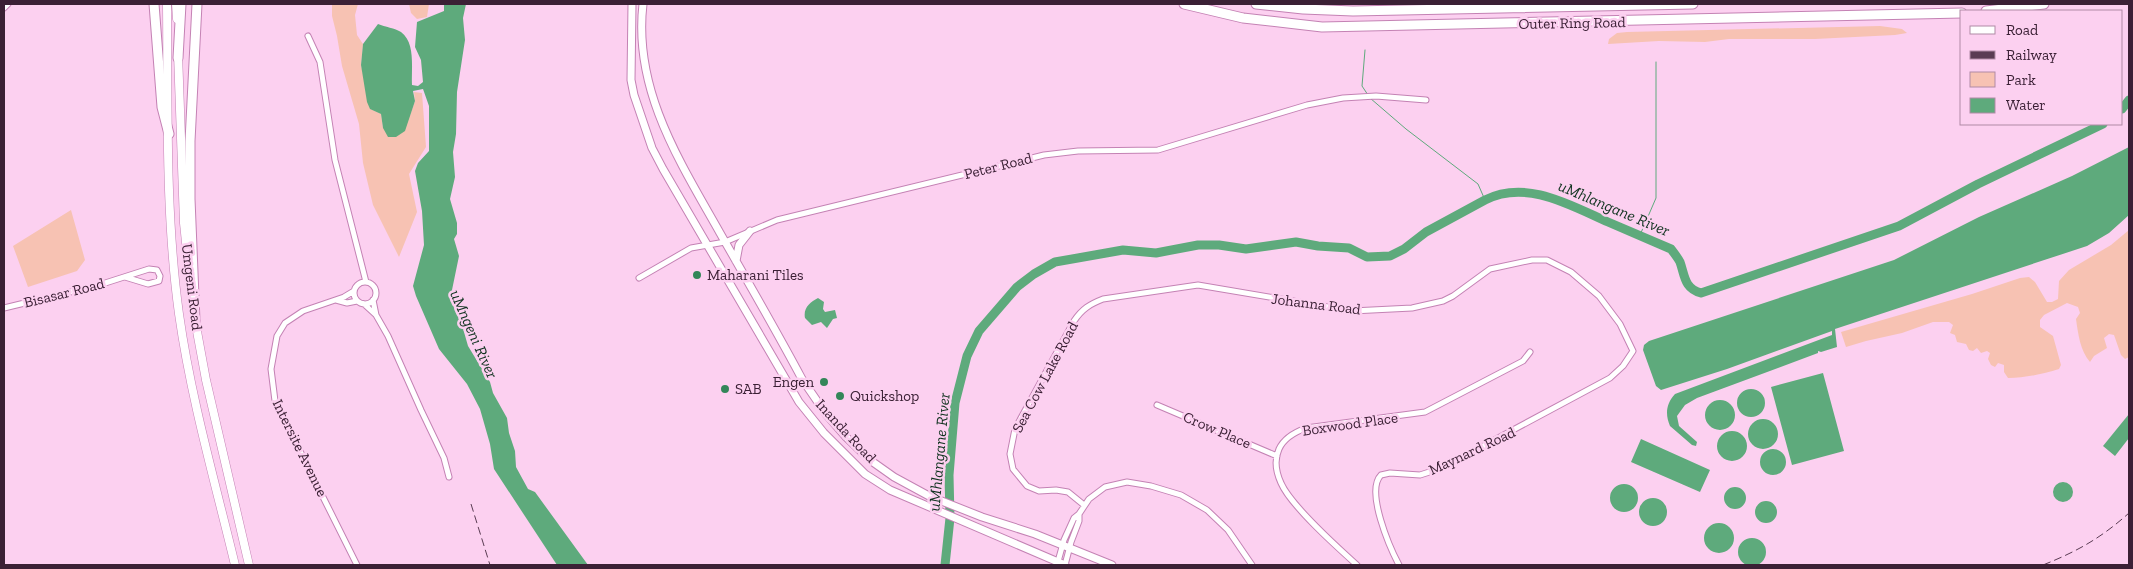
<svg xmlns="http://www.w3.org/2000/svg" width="2133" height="569" viewBox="0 0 2133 569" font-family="'Zilla Slab',serif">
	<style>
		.green { fill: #f7c2b3 }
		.water { fill: #5eaa7c }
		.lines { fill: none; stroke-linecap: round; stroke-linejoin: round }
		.stream { stroke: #5eaa7c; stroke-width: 1 }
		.river { stroke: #5eaa7c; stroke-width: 9 }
		.minor-casing { stroke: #c482b4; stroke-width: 7 }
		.secondary-casing { stroke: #c482b4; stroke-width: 9 }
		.trunk-casing { stroke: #c482b4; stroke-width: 9 }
		.motorway-casing { stroke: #c482b4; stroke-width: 11 }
		.minor { stroke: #fff; stroke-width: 5 }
		.secondary { stroke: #fff; stroke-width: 7 }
		.trunk { stroke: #fff; stroke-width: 8 }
		.motorway { stroke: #fff; stroke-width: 9 }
		.rail { stroke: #5a3c53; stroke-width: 1; stroke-dasharray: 8 4; stroke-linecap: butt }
		.poi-dot { fill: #338659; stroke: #fcd0f0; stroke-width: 2 }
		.labels { text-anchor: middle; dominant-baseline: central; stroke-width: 5; stroke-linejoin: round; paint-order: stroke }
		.street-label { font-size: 15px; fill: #3b2035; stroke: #fcd0f0 }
		.poi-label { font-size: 15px; fill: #3b2035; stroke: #fcd0f0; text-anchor: start }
		.water-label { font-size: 16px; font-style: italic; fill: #113320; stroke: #fcd0f0 }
	</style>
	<rect width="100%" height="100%" fill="#fcd0f0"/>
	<path class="green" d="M332 4H358L355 15 357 35 363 44 361 65 371 109 381 114 383 128 410 115 415 101 414 92 422 93 426 147 409 174 417 212 399 257 373 205 363 163 359 124 342 66 337 36 332 16Z
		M409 4H429L427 17 417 19 411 13Z
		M1880 26 1902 29 1907 33 1895 35 1815 39H1729L1705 42 1659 41 1608 44 1609 39 1617 33 1627 32Z
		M71 210 85 260 77 271 28 287 13 246Z
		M2129 230V357L2125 359 2121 355 2114 335 2109 334 2104 338 2107 348 2094 356 2090 362C2080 351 2078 333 2076 319L2080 313 2078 307 2067 303 2044 315 2040 320V327L2053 336 2061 365 2059 369C2043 374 2025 378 2008 378L2004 372V365L1998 363 1995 367 1991 365 1988 359 1990 353 1987 351 1981 353 1977 348 1973 351 1969 350 1966 344 1957 342 1955 335 1950 333 1953 325 1949 322H1933L1902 333 1866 341 1846 347 1841 332 1972 294 2020 278 2029 277 2035 282 2047 302H2052L2058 299 2059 281 2069 270 2111 245Z"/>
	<path class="water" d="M444 4H466L463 18 465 40 457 92 456 134 453 152 455 177 450 199 457 223V234L454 239 459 256 452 290 468 346 490 382 493 393 507 418 509 433 515 451 516 467 528 489 535 492 588 565H557L494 469 490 444 480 409 467 384 439 349 416 296 413 286 424 245 422 211 415 171 418 163 429 151V106L423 89 413 91 415 101 405 131 396 137H388L383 128 381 114 370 109 367 102 361 65 363 44 378 24C385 27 395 28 401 32 416 43 411 69 412 85L418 86 423 82 421 60 415 47 417 22 444 11Z
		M2129 147V215L2109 233 2087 246 1835 329 1837 347 1821 352 1818 351V353L1697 398 1685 405 1677 416 1679 426 1697 442 1696 446 1692 445 1670 426C1665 414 1666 404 1675 394L1832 335V331L1727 369 1661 390 1656 386 1643 350 1644 345 1649 341 1894 260 1979 217 2072 176Z
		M818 298 824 302 823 309 825 312 835 310 837 318 833 319 827 328 821 322 812 325 805 318C803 308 810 302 818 298Z
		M1823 373 1844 451 1792 465 1771 387Z
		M1737 403a14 14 0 1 1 28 0a14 14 0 1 1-28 0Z
		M1705 415a15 15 0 1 1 30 0a15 15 0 1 1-30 0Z
		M2129 414V438L2115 456 2103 446Z
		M1748 434a15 15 0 1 1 30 0a15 15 0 1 1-30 0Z
		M1717 446a15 15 0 1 1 30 0a15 15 0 1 1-30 0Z
		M1641 439 1710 470 1700 492 1631 462Z
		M1760 462a13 13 0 1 1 26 0a13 13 0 1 1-26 0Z
		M2053 492a10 10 0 1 1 20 0a10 10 0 1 1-20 0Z
		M1610 498a14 14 0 1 1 28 0a14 14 0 1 1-28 0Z
		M1724 498a11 11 0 1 1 22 0a11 11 0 1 1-22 0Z
		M1639 512a14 14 0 1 1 28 0a14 14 0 1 1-28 0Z
		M1755 512a11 11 0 1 1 22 0a11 11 0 1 1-22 0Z
		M1704 538a15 15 0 1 1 30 0a15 15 0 1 1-30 0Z
		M1738 552a14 14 0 1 1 28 0a14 14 0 1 1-28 0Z"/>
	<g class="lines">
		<path class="stream" d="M1365 50 1362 86 1368 95
			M1370 98 1406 129 1478 184 1485 200
			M1640 235 1656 198V62"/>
		<path class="river" d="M2122 109 2129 100
			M945 565 950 518 949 475 955 403 967 356 979 331 1017 287 1034 274 1055 262 1123 250 1156 253 1198 245H1219L1246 249 1296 242 1318 246 1349 248 1367 257 1390 256 1404 249 1426 232 1485 200C1526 179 1570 205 1608 222 1629 231 1650 240 1671 249 1674 253 1678 258 1680 262 1685 276 1684 288 1701 293L1899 226 1978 184 2103 124"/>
		<g class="minor-casing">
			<path id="minor" d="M4 8 8 4
				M308 36 320 62 335 160 366 282
				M639 278 691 248 725 242 777 220 1044 155 1078 151 1158 150 1307 105 1343 98 1376 96 1426 100
				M354 293a11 11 0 1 1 22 0a11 11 0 1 1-22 0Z
				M354 291 344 297 303 311 285 323 277 336 271 369 275 401 357 565
				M336 300 347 303 357 301
				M373 300 376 315 388 336 421 410 444 458 449 477
				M364 304 376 315
				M4 308 99 285 149 269 157 270 160 276 159 281 148 284 125 277
				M1157 405 1277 456
				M1084 505 1068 492 1056 490 1039 491 1027 486 1013 469 1010 454 1015 429 1074 321C1082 309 1090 304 1103 299L1198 285 1352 311 1412 308 1443 301 1453 296 1490 269 1532 260H1547L1571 272 1599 296 1620 324 1633 351 1623 366 1610 378 1442 468 1420 475 1390 473 1381 475C1365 491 1390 548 1399 565
				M1057 565 1064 540 1074 518 1079 514 1089 499 1105 487 1127 482 1151 486 1181 495 1207 510 1228 530 1252 565
				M1065 565 1071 542 1079 521V514
				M1357 565C1337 547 1291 506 1281 483 1276 472 1274 460 1279 449 1284 438 1295 432 1306 428L1425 412 1523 361 1530 352"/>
		</g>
		<g class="secondary-casing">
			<path id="secondary" d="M632 4 631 80 634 95 652 148 663 169 799 402 824 433 865 474 890 490 1065 565
				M643 4C633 90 680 162 720 233 748 282 776 330 802 379L826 414 846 437 870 460 894 477 929 496 982 517 1035 534 1112 565
				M736 261 739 245 750 231"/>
		</g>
		<g class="trunk-casing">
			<path id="trunk" d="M167 4C168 107 165 212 179 314 191 399 215 482 235 565
				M176 4 177 19
				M178 53 184 223 190 281
				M194 315 206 380 249 565"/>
		</g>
		<g class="motorway-casing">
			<path id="motorway" d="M154 4 162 107 169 134
				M1184 4 1243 18 1322 27 1962 13
				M1256 4 1303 9 1353 11 1693 4
				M1986 11 2044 4
				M178 58 181 4
				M195 321 190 199V141L197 4"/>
		</g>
		<use href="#minor" class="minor"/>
		<use href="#secondary" class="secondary"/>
		<use href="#trunk" class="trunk"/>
		<use href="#motorway" class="motorway"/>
		<path class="rail" d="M471 504 490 565
			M2043 565C2078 551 2101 538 2129 513"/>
	</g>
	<g class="poi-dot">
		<circle cx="697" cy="275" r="5"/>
		<circle cx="824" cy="382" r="5"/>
		<circle cx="725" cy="389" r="5"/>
		<circle cx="840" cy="396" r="5"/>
	</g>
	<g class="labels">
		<g class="street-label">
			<text transform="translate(1572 23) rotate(-1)">Outer Ring Road</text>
			<text transform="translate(998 166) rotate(-14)">Peter Road</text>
			<text transform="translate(192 287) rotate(83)">Umgeni Road</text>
			<text transform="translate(64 293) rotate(-14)">Bisasar Road</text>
			<text transform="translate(1316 304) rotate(7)">Johanna Road</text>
			<text transform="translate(1045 377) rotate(-62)">Sea Cow Lake Road</text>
			<text transform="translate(1350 424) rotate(-8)">Boxwood Place</text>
			<text transform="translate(1217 430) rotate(23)">Crow Place</text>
			<text transform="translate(846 431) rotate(47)">Inanda Road</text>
			<text transform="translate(300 448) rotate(64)">Intersite Avenue</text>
			<text transform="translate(1472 451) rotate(-25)">Maynard Road</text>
		</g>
		<g class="poi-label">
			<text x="707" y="275">Maharani Tiles</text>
			<text x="814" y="382" text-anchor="end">Engen</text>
			<text x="735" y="389">SAB</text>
			<text x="850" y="396">Quickshop</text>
		</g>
		<g class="water-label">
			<text transform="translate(1614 208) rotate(23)">uMhlangane River</text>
			<text transform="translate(474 334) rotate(66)">uMngeni River</text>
			<text transform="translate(939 452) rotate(-85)">uMhlangane River</text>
		</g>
	</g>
	<rect width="2133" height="569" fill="none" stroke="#3b2035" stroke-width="10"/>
	<rect x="1960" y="10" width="162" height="115" fill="#fcd0f0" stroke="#af8aa5"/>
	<rect x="1970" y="26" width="25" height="8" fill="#ffffff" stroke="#af8aa5"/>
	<text x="2006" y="35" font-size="15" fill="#3b2035">Road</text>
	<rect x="1970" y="51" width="25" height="8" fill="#5a3c53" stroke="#af8aa5"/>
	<text x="2006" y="60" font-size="15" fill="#3b2035">Railway</text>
	<rect x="1970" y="72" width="25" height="15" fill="#f7c2b3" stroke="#af8aa5"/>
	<text x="2006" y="85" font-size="15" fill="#3b2035">Park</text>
	<rect x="1970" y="98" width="25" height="15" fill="#5eaa7c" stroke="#af8aa5"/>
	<text x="2006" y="110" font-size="15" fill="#3b2035">Water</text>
</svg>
